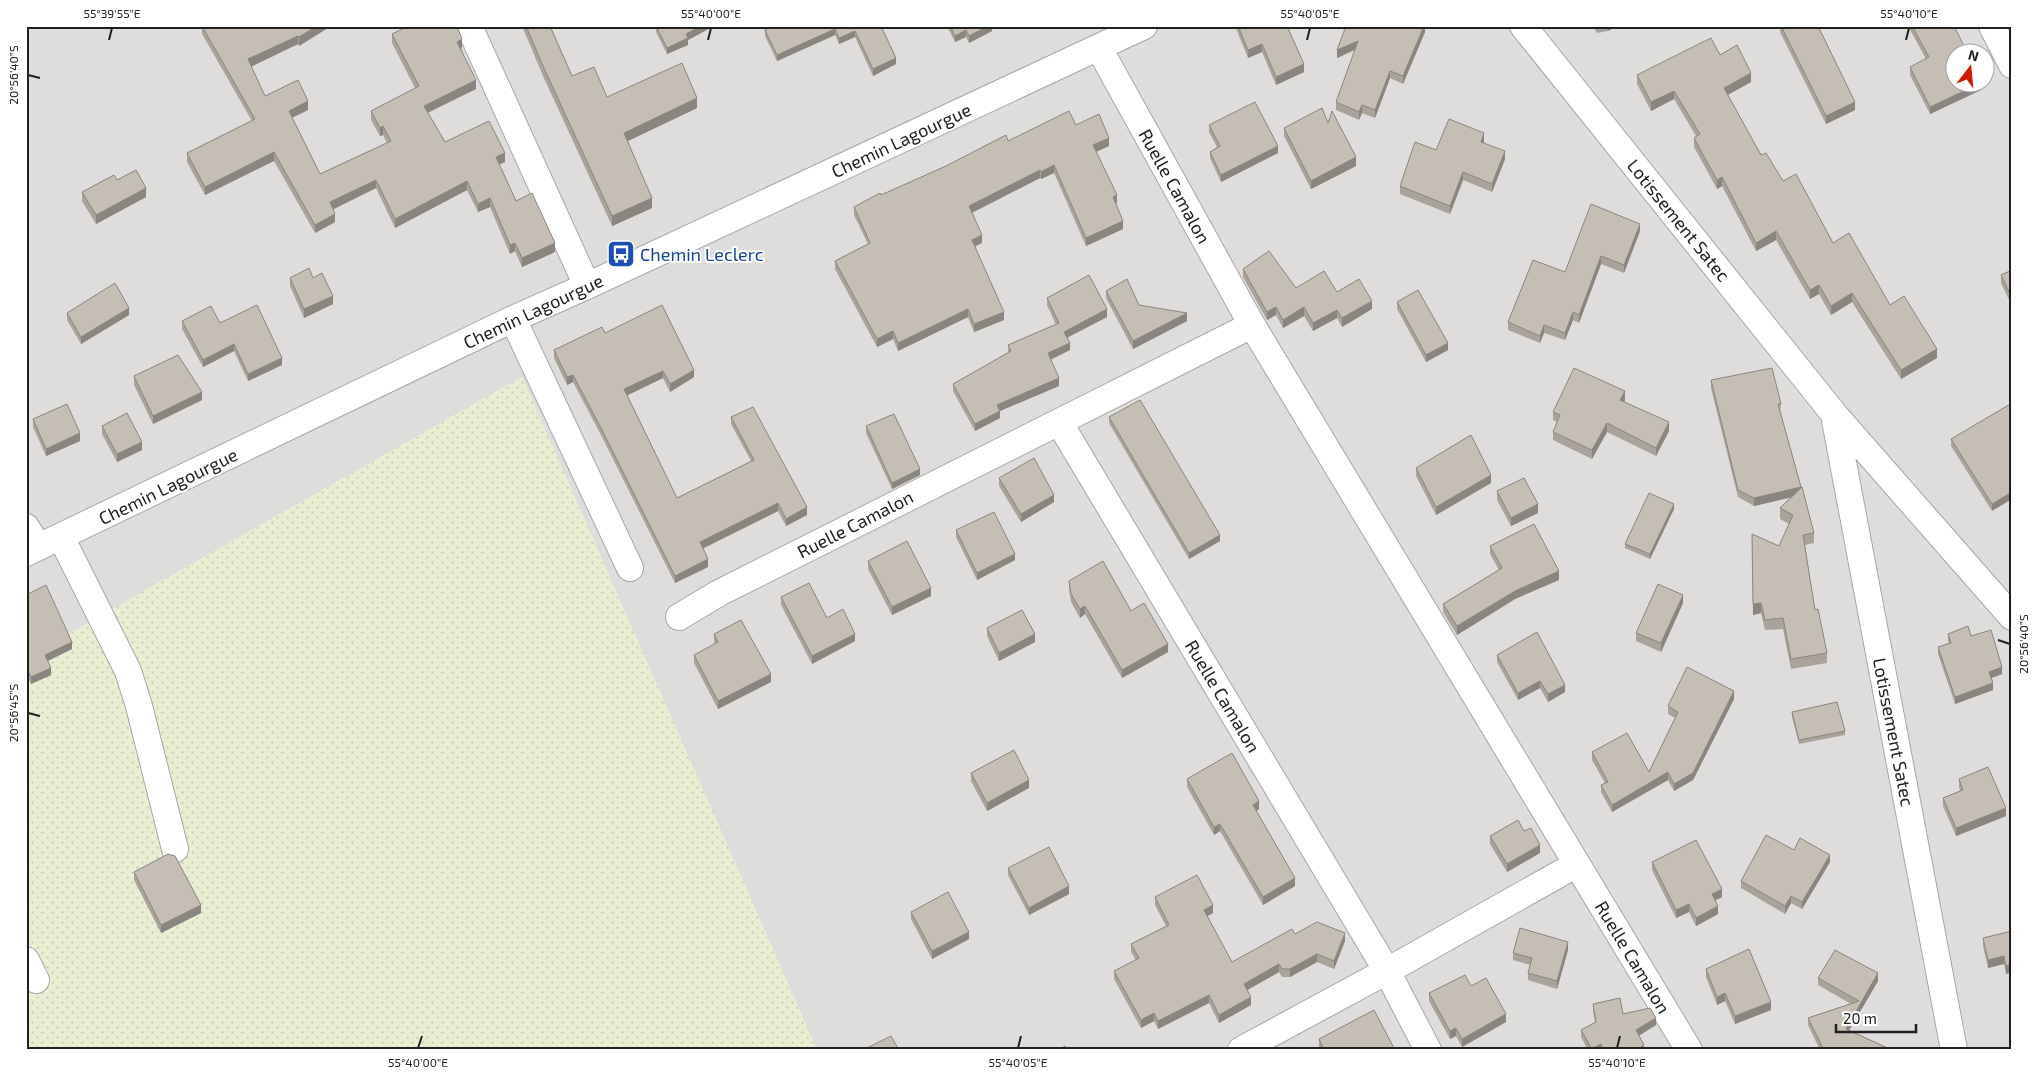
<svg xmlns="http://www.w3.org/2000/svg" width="2038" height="1076" viewBox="0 0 2038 1076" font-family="'Exo 2',sans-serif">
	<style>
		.residential { fill: #dedddc; fill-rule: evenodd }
		.farmland { fill: url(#farmland-dots) }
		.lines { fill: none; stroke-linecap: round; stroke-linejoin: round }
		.minor-casing { stroke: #a7a7a7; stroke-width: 28 }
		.minor { stroke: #fff; stroke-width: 26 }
		.wall { fill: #a9a39c }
		.shaded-wall { fill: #8a857f }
		.building { fill: #c5beb5; stroke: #8a857f }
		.ticks { fill: none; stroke: #202020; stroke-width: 2 }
		.labels { text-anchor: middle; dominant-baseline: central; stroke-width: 4; stroke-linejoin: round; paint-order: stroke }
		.street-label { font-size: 18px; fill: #202020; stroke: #fff }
		.transit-label { font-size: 18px; fill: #164399; stroke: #fff; text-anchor: start }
		.neatline { fill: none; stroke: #202020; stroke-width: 2 }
		.ticks-label { font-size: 12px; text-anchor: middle; fill: #202020 }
	</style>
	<defs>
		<pattern id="farmland-dots" width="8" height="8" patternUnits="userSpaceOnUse" patternTransform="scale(1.25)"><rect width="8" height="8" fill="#e9eed2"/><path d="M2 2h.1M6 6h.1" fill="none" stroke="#c8ccb4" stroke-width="1.8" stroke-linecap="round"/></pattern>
	</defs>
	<rect width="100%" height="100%" fill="#f0eee6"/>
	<path class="residential" d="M26 26H2012V1050H817L522 377 26 658ZM1956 52H1986V82H1956Z"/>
	<path class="farmland" d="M522 377 817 1050H26V658Z"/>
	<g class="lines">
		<g class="minor-casing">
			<path id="minor" d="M469 26 587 286
				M1523 26 1834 414 2012 617
				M1992 26 2012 65
				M1099 48 1252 325 1689 1050
				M513 319 630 568
				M1834 415 1954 1050
				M1059 422 1387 971 1428 1050
				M26 527 39 547
				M61 537 128 671 139 706 175 849
				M26 553 513 319 587 286 1144 26
				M679 617 719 593 1252 325
				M26 960 36 980
				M1241 1050 1387 971 1577 864"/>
		</g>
		<use href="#minor" class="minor"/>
	</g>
	<path class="wall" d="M202 26H331L299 46 298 44 251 67 265 96 308 110 292 118 320 174 387 143 383 135 380 136 371 120V111L415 88 392 43V34L462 48H461L476 89 428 113 445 142 505 162 499 164 516 201 555 252 522 267 515 251 510 254 490 207 478 212 467 190 395 228 376 188 333 209 335 222 315 233 274 161 205 195 187 162V153L252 121 202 34Z
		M522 26H550L572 76 607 97 697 108 627 141 652 208 612 226 543 76Z
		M656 26H714L688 40V45L667 54 656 32Z
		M881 26 896 64 873 76 855 37 839 44 835 35 777 61 765 36V30Z
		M947 26H992V31L969 43 966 37 955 42Z
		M1235 26H1287L1304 72 1276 85 1262 52 1248 58Z
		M1345 26H1425V32L1403 84 1390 78 1375 118 1362 113 1359 120 1336 110V102L1355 50 1337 58 1346 27Z
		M1593 26H1617L1608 31 1597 33Z
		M1780 26H1818L1855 110 1826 124 1780 32Z
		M1908 26H1954L1981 90 1930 114 1910 75V67L1926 59Z
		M1720 55 1751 82 1727 95 1761 155 1833 243 1937 358 1901 379 1852 302 1831 315 1819 294 1810 299 1776 240 1756 251 1722 186 1717 189 1694 147V138L1696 136 1674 99 1651 111 1637 84V75Z
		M1076 125 1109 146 1096 152 1117 203 1115 204 1123 229 1086 246 1054 173 1041 179 1040 178 972 213 982 243 975 246 1004 320 974 332 968 317 898 351 893 339 877 347 835 269V261L868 244 854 215V207L1008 141Z
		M1209 125 1278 153 1221 182 1210 158V152L1217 147 1209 132Z
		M1284 128 1356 166 1311 189 1284 136Z
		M1484 142 1483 143 1505 159 1492 192 1463 180 1450 214 1400 194V186L1436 150Z
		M117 180 146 197 96 224 82 201V192Z
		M1640 231 1624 273 1601 264 1579 323 1573 320 1565 340 1544 333 1540 343 1508 330V322L1565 272Z
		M1243 269 1296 288 1337 292 1372 309 1342 327 1337 318 1313 331 1304 316 1283 328 1276 315 1267 320 1243 277Z
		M2012 270V306L2001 283V275Z
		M290 278 333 304 304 318 290 286Z
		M1106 291 1139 305 1187 321 1133 349 1106 298Z
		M1047 298 1107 317 1067 338 1070 350 1050 359 1059 386 1000 411V418L975 431 953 391V384L1008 353V345L1056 325 1047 305Z
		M1397 302 1448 350 1426 362 1397 309Z
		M67 313 129 315 81 344 67 320Z
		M182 321 220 323 282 365 248 381 234 351 203 367 182 329Z
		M605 333 694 377 670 392 663 378 627 395 677 498 751 461 731 424V417L807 515 786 526 778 511 703 548 708 567 675 583 602 437 573 382 567 385 554 358V350Z
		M134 376 202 400 153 424 134 385Z
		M1711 380 1781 404 1780 412 1814 533V543L1805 545 1815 610 1827 653V663L1791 669 1783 629 1765 630 1761 613 1753 615 1752 534 1779 546 1789 524 1780 519V508L1791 497 1754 506 1738 497 1711 388Z
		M1625 400 1624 402 1669 431 1656 456 1607 432 1592 459 1553 440V432L1557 422 1553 420V412Z
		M2012 403 1992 511 1951 446V439Z
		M1109 417 1220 541 1189 559 1109 423Z
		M33 419 80 441 46 456 33 427Z
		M102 426 142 450 117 462 102 434Z
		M866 426 920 475 892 489 866 433Z
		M1416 468 1491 483 1436 515 1416 476Z
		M999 478 1054 502 1021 522 999 486Z
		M1497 491 1538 513 1511 526 1497 500Z
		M1674 509 1650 559 1625 548V544Z
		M956 530 1015 560 977 580 956 537Z
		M1490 546 1559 580 1515 599 1457 635 1443 612V604L1499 570 1490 554Z
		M868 561 931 596 892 615 868 569Z
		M1069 581 1131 611 1168 652 1122 678 1085 614 1080 618 1071 602 1069 589Z
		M26 595 72 649 48 661 51 675 31 684 26 674Z
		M781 597 827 618 855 641 812 664 781 605Z
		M1683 603 1661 652 1636 641V633Z
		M987 628 1035 642 999 661 987 636Z
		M714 634 771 682 718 709 694 663V655L715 644 714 642Z
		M1948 634 1971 636 2002 674 1991 678 1993 690 1955 704 1938 654V647L1949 643 1948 641Z
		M1497 655 1565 692 1548 702 1540 688 1518 700 1497 662Z
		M1734 699 1693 780 1674 791 1668 780 1612 812 1601 792V785L1605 783 1592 760V752L1649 772 1675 718 1668 714V706Z
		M1792 712 1845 731V735L1799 744 1792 717Z
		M971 773 1029 788 987 811 971 781Z
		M1187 779 1259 809 1256 811 1295 886 1263 905 1220 831 1214 835 1187 787Z
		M1959 779 2006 816 1956 836 1943 806V798L1960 791 1959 787Z
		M1524 831 1540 853 1507 872 1490 844V836Z
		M1794 850 1830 862 1802 909 1791 903 1785 914 1741 888V881Z
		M1652 862 1722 897 1715 900 1718 914 1696 926 1689 912 1676 918 1652 870Z
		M1008 868 1069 894 1029 915 1008 875Z
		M134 872 201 913 161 933 134 880Z
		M1155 897 1213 913 1207 916 1232 962 1295 934 1345 941 1334 969 1317 962 1290 977H1282L1279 972 1247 990 1251 1005 1219 1023 1209 1003 1158 1029 1154 1021 1141 1028 1114 979V971L1136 960 1131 952V944L1166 926 1155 905Z
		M911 912 969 939 932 959 911 919Z
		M2012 931 2006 974 2004 964 1988 968 1983 946V938Z
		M1568 950 1557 989 1528 980V973L1530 965 1513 960V953Z
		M1706 969 1771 1010 1735 1024 1725 1001 1717 1005 1706 977Z
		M1818 978 1878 981 1849 1030 1892 1050H1820L1808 1025V1018L1851 1004 1818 985Z
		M1471 986 1506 1022 1462 1047 1456 1036 1450 1039 1429 1001V993Z
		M1593 1004 1656 1025 1639 1036 1644 1050H1588L1581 1037V1030L1595 1022 1593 1011Z
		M1319 1039 1395 1050H1319Z"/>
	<path class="shaded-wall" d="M317 26H331L299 46V37Z
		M701 26H714L688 40V45L667 54V48L686 34Z
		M988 26H992V31L969 43V36Z
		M1424 26H1425V32L1403 84V76Z
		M1608 26H1617L1608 31Z
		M835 29V35L777 61V55Z
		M966 30V37L955 42V36Z
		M855 31V37L839 44V38Z
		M298 36V44L248 68V59Z
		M462 39V48L457 50V42Z
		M1358 41V48L1337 58V50Z
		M1262 44V52L1248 58V50Z
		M896 58V64L873 76V69Z
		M1304 64V72L1276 85V77Z
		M1390 71V78L1375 118V110Z
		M1751 73V82L1724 97V88Z
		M476 80V89L424 114V106Z
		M1981 83V90L1930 114V107Z
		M1674 91V99L1651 111V102Z
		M697 98V108L624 143V133Z
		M308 101V110L289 119V111Z
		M1855 102V110L1826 124V116Z
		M1362 105V113L1359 120V112Z
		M383 126V135L380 136V128Z
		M1484 133V142L1481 150V142Z
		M1109 138V146L1093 153V145Z
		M1278 146V153L1221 182V175Z
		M1505 151V159L1492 192V184Z
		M274 152V161L205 195V187Z
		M505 153V162L496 166V157Z
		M1356 157V166L1311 189V181Z
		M1054 165V173L1041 179V172Z
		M1040 170V178L969 214V206Z
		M1463 172V180L1450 214V206Z
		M1722 177V186L1717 189V180Z
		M376 180V188L330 211V202Z
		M467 181V190L395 228V219Z
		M146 188V197L96 224V215Z
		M1117 195V203L1113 205V197Z
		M490 198V207L478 212V204Z
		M652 198V208L612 226V216Z
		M335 214V222L315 233V225Z
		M1123 221V229L1086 246V238Z
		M1640 224V231L1624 273V265Z
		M1776 231V240L1756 251V243Z
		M982 235V243L972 248V240Z
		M515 243V251L510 254V245Z
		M555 243V252L522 267V258Z
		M1601 256V264L1579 323V315Z
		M1819 285V294L1810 299V290Z
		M1852 293V302L1831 315V306Z
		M333 296V304L304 318V309Z
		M1372 301V309L1342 327V318Z
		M1276 307V315L1267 320V312Z
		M1304 307V316L1283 328V320Z
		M129 308V315L81 344V337Z
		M968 309V317L898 351V343Z
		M1107 309V317L1064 339V332Z
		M1337 310V318L1313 331V323Z
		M1004 312V320L974 332V324Z
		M1573 312V320L1565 340V333Z
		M1187 313V321L1133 349V341Z
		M1544 325V333L1540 343V336Z
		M893 331V339L877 347V339Z
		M1070 343V350L1048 361V353Z
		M1448 343V350L1426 362V355Z
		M234 344V351L203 367V360Z
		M1937 349V358L1901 379V370Z
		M282 358V365L248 381V374Z
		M694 370V377L670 392V384Z
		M663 371V378L624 397V389Z
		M573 375V382L567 385V377Z
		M1059 378V386L1000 411V418L975 431V424L997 405Z
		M1625 391V400L1620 409V400Z
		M202 392V400L153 424V416Z
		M1669 422V431L1656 456V448Z
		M1607 423V432L1592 459V450Z
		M80 433V441L46 456V449Z
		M142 442V450L117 462V454Z
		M920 469V475L892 489V483Z
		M1491 475V483L1436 515V507Z
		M1801 487V495L1754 506V498Z
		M2012 492V499L1992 511V504Z
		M1054 495V502L1021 522V514Z
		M778 503V511L700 550V542Z
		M1538 504V513L1511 526V518Z
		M1674 504V509L1650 559V554Z
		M807 507V515L786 526V519Z
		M1220 535V541L1189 559V553Z
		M1015 554V560L977 580V573Z
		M708 559V567L675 583V576Z
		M1559 571V580L1515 599 1457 635V626L1515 591Z
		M931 588V596L892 615V607Z
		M1683 595V603L1661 652V643Z
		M1761 603V613L1753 615V604Z
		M1085 606V614L1080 618V609Z
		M855 634V641L812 664V656Z
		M1035 634V642L999 661V653Z
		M72 642V649L45 662V655Z
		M1168 644V652L1122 678V670Z
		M2002 667V674L1989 679V672Z
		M51 668V675L31 684V677Z
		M771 674V682L718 709V701Z
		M1540 681V688L1518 700V693Z
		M1993 683V690L1955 704V697Z
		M1565 685V692L1548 702V694Z
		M1734 691V699L1693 780 1674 791V784Z
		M1668 772V780L1612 812V805Z
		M1029 780V788L987 811V803Z
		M1259 801V809L1253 813V805Z
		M2006 808V816L1956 836V828Z
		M1220 824V831L1214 835V827Z
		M1540 845V853L1507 872V864Z
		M1830 855V862L1802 909V902Z
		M1295 878V886L1263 905V897Z
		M1069 886V894L1029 915V908Z
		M1722 889V897L1712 902V894Z
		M1791 896V903L1785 914V906Z
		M1689 904V912L1676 918V910Z
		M201 905V913L161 933V925Z
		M1213 905V913L1204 918V910Z
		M1718 906V914L1696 926V918Z
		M969 932V939L932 959V951Z
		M1345 933V941L1334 969V961Z
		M1568 942V950L1557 989V981Z
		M1317 954V962L1290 977V969Z
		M2004 956V964L1988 968V960Z
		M1279 964V972L1244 992V984Z
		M2012 964V972L2006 974V966Z
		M1878 973V981L1846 1036V1029Z
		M1725 993V1001L1717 1005V997Z
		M1209 995V1003L1158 1029V1021Z
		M1251 997V1005L1219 1023V1015Z
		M1771 1002V1010L1735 1024V1016Z
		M1154 1013V1021L1141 1028V1020Z
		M1506 1014V1022L1462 1047V1039Z
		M1656 1018V1025L1636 1037V1030Z
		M1456 1028V1036L1450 1039V1031Z
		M1601 1044V1050H1592V1049Z
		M1644 1045V1050H1636Z"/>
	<path class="building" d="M202 26H317L299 37 298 36 248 59 265 96 298 80 308 101 289 111 320 174 391 141 383 126 380 128 371 111 419 86 392 34 408 26H457L462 39 457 42 476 80 424 106 445 142 489 121 505 153 496 157 516 201 532 193 555 243 522 258 515 243 510 245 490 198 478 204 467 181 395 219 376 180 330 202 335 214 315 225 274 152 205 187 187 153 255 119Z
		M526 26H550L572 76 594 67 607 97 682 63 697 98 624 133 652 198 612 216 543 66Z
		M656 26H701L686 34 688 38 667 48Z
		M772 26H881L896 58 873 69 855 31 839 38 835 29 777 55 765 30Z
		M950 26H988L969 36 966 30 955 36Z
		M1238 26H1287L1304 64 1276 77 1262 44 1248 50Z
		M1346 26H1424L1403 76 1390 71 1375 110 1362 105 1359 112 1336 102 1358 41 1337 50Z
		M1781 26H1818L1855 102 1826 116Z
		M1912 26H1954L1967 52H1956V82L1981 83 1930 107 1910 67 1929 57Z
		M1711 38 1720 55 1737 45 1751 73 1724 88 1761 155 1766 153 1783 181 1796 174 1833 243 1849 233 1890 305 1904 296 1937 349 1901 370 1852 293 1831 306 1819 285 1810 290 1776 231 1756 243 1722 177 1717 180 1694 138 1700 134 1674 91 1651 102 1637 75Z
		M1255 102 1278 146 1221 175 1210 152 1220 146 1209 125Z
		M1322 108 1328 123 1332 111 1356 157 1311 181 1284 128Z
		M1069 111 1076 125 1099 114 1109 138 1093 145 1117 195 1113 197 1123 221 1086 238 1054 165 1041 172 1040 170 969 206 982 235 972 240 1004 312 974 324 968 309 898 343 893 331 877 339 835 261 870 243 854 207 880 193 881 195 946 166 1006 135 1008 141Z
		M1449 119 1484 133 1481 142 1505 151 1492 184 1463 172 1450 206 1400 186 1415 142 1436 150Z
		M136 170 146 188 96 215 82 192 114 175 117 180Z
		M1591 204 1640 224 1624 265 1601 256 1579 315 1573 312 1565 333 1544 325 1540 336 1508 322 1533 260 1565 272Z
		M1269 251 1296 288 1324 271 1337 292 1359 279 1372 301 1342 318 1337 310 1313 323 1304 307 1283 320 1276 307 1267 312 1243 269Z
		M309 268 313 278 322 273 333 296 304 309 290 278Z
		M2012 270V298L2001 275Z
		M1089 275 1107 309 1064 332 1070 343 1048 353 1059 378 997 405 1000 411 975 424 953 384 1011 351 1008 345 1059 323 1047 298Z
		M1127 279 1139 305 1187 313 1133 341 1106 291Z
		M115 283 129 308 81 337 67 313Z
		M1418 290 1448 343 1426 355 1397 302Z
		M257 305 282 358 248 374 234 344 203 360 182 321 211 306 220 323Z
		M662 305 694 370 670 384 663 371 624 389 677 498 754 460 731 417 753 407 807 507 786 519 778 503 700 542 708 559 675 576 602 430 573 375 567 377 554 350 602 327 605 333Z
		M178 355 202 392 153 416 134 376Z
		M1574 368 1625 391 1620 400 1669 422 1656 448 1607 423 1592 450 1553 432 1560 415 1553 412Z
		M1772 368 1781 404H1778L1801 487 1754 498 1738 490 1711 380Z
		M1140 400 1220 535 1189 553 1109 417Z
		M2012 403V492L1992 504 1951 439Z
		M67 404 80 433 46 449 33 419Z
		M127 413 142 442 117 454 102 426Z
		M894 414 920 469 892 483 866 426Z
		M1471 435 1491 475 1436 507 1416 468Z
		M1034 458 1054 495 1021 514 999 478Z
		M1524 478 1538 504 1511 518 1497 491Z
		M1802 487 1814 533 1803 535 1815 610 1818 609 1827 653 1791 659 1783 618 1765 620 1761 603 1753 604 1752 534 1779 546 1793 515 1780 508Z
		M1649 493 1674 504 1650 554 1625 544Z
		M994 512 1015 554 977 573 956 530Z
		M1534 524 1559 571 1515 591 1457 626 1443 604 1502 568 1490 546Z
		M907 541 931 588 892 607 868 561Z
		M1103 561 1131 611 1144 603 1168 644 1122 670 1085 606 1080 609 1071 594 1069 581Z
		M809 583 827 618 843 609 855 634 812 656 781 597Z
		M1658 584 1683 595 1661 643 1636 633Z
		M46 585 72 642 45 655 51 668 31 677 26 667V595Z
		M1022 610 1035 634 999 653 987 628Z
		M741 620 771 674 718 701 694 655 718 642 714 634Z
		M1968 626 1971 636 1991 630 2002 667 1989 672 1993 683 1955 697 1938 647 1951 643 1948 634Z
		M1537 632 1565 685 1548 694 1540 681 1518 693 1497 655Z
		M1687 667 1734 691 1693 773 1674 784 1668 772 1612 805 1601 785 1608 782 1592 752 1627 733 1649 772 1678 712 1668 706Z
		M1837 702 1845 731 1799 740 1792 712Z
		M1014 750 1029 780 987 803 971 773Z
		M1232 753 1259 801 1253 805 1295 878 1263 897 1220 824 1214 827 1187 779Z
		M1988 767 2006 808 1956 828 1943 798 1963 790 1959 779Z
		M1518 820 1524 831 1531 828 1540 845 1507 864 1490 836Z
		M1766 835 1794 850 1800 838 1830 855 1802 902 1791 896 1785 906 1741 881Z
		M1696 840 1722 889 1712 894 1718 906 1696 918 1689 904 1676 910 1652 862Z
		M1049 847 1069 886 1029 908 1008 868Z
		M168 854 175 856 201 905 161 925 134 872Z
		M1197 875 1213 905 1204 910 1232 962 1292 929 1295 934 1317 922 1345 933 1334 961 1317 954 1290 969H1282L1279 964 1244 984 1251 997 1219 1015 1209 995 1158 1021 1154 1013 1141 1020 1114 971 1139 958 1131 944 1169 925 1155 897Z
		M948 892 969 932 932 951 911 912Z
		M1520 928 1568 942 1557 981 1528 973 1532 958 1513 953Z
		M2012 931V964L2006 966 2004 956 1988 960 1983 938Z
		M1749 949 1771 1002 1735 1016 1725 993 1717 997 1706 969Z
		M1835 950 1878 973 1846 1029 1892 1050H1824L1808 1018 1859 1001 1818 978Z
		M1465 975 1471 986 1486 978 1506 1014 1462 1039 1456 1028 1450 1031 1429 993Z
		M1620 998 1623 1014 1650 1008 1656 1018 1636 1030 1644 1045 1636 1050H1604L1601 1044 1592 1049 1581 1030 1596 1022 1593 1004Z
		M1374 1010 1395 1050H1324L1319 1039Z
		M891 1036 899 1050H863Z
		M1065 1046 1067 1050H1059Z"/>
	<path class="ticks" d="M109 40 112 28M708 40 711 28M1307 40 1310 28M1906 40 1909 28M28 75 40 78M1998 640 2010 644M28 713 40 716M418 1048 422 1036M1018 1048 1021 1036M1617 1048 1620 1036"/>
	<defs>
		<g id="bus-square" transform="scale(1.4375)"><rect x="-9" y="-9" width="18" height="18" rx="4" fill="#1a4fb4" stroke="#fff"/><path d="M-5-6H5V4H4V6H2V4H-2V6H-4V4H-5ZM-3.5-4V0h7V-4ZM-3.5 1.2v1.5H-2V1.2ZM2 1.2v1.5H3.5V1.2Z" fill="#fff"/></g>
	</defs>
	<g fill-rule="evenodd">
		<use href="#bus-square" x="621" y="254"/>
	</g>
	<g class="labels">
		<g class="street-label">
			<text transform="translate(901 140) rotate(-25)">Chemin Lagourgue</text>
			<text transform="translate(1175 186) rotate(61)">Ruelle Camalon</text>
			<text transform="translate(1679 220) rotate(51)">Lotissement Satec</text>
			<text transform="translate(533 311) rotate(-25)">Chemin Lagourgue</text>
			<text transform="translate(168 486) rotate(-26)">Chemin Lagourgue</text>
			<text transform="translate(855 524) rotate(-27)">Ruelle Camalon</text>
			<text transform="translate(1223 696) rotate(59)">Ruelle Camalon</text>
			<text transform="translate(1894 732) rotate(79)">Lotissement Satec</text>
			<text transform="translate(1633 957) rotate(59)">Ruelle Camalon</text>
		</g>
		<g class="transit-label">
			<text x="640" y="254">Chemin Leclerc</text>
		</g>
	</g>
	<rect width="2038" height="1076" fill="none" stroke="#ffffff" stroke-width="55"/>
	<g transform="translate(1970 68) rotate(16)"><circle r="24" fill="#ffffff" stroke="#a6a6a6"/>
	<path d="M0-4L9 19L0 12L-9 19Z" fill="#cd1c02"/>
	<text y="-8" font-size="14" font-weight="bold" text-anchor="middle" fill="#202020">N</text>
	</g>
	<path d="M1836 1024v8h80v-8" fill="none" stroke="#202020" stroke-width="2.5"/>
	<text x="1843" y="1024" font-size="15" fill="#202020" stroke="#ffffff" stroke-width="4" paint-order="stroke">20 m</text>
	<rect x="28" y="28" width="1982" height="1020" class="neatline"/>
	<g class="ticks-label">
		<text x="112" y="18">55°39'55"E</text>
		<text x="711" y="18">55°40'00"E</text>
		<text x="1310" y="18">55°40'05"E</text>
		<text x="1909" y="18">55°40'10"E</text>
		<text transform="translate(14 75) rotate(-90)" y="4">20°56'40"S</text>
		<text transform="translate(2024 644) rotate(-90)" y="4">20°56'40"S</text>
		<text transform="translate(14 713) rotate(-90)" y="4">20°56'45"S</text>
		<text x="418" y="1067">55°40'00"E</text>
		<text x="1018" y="1067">55°40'05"E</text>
		<text x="1617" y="1067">55°40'10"E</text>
	</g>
</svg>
